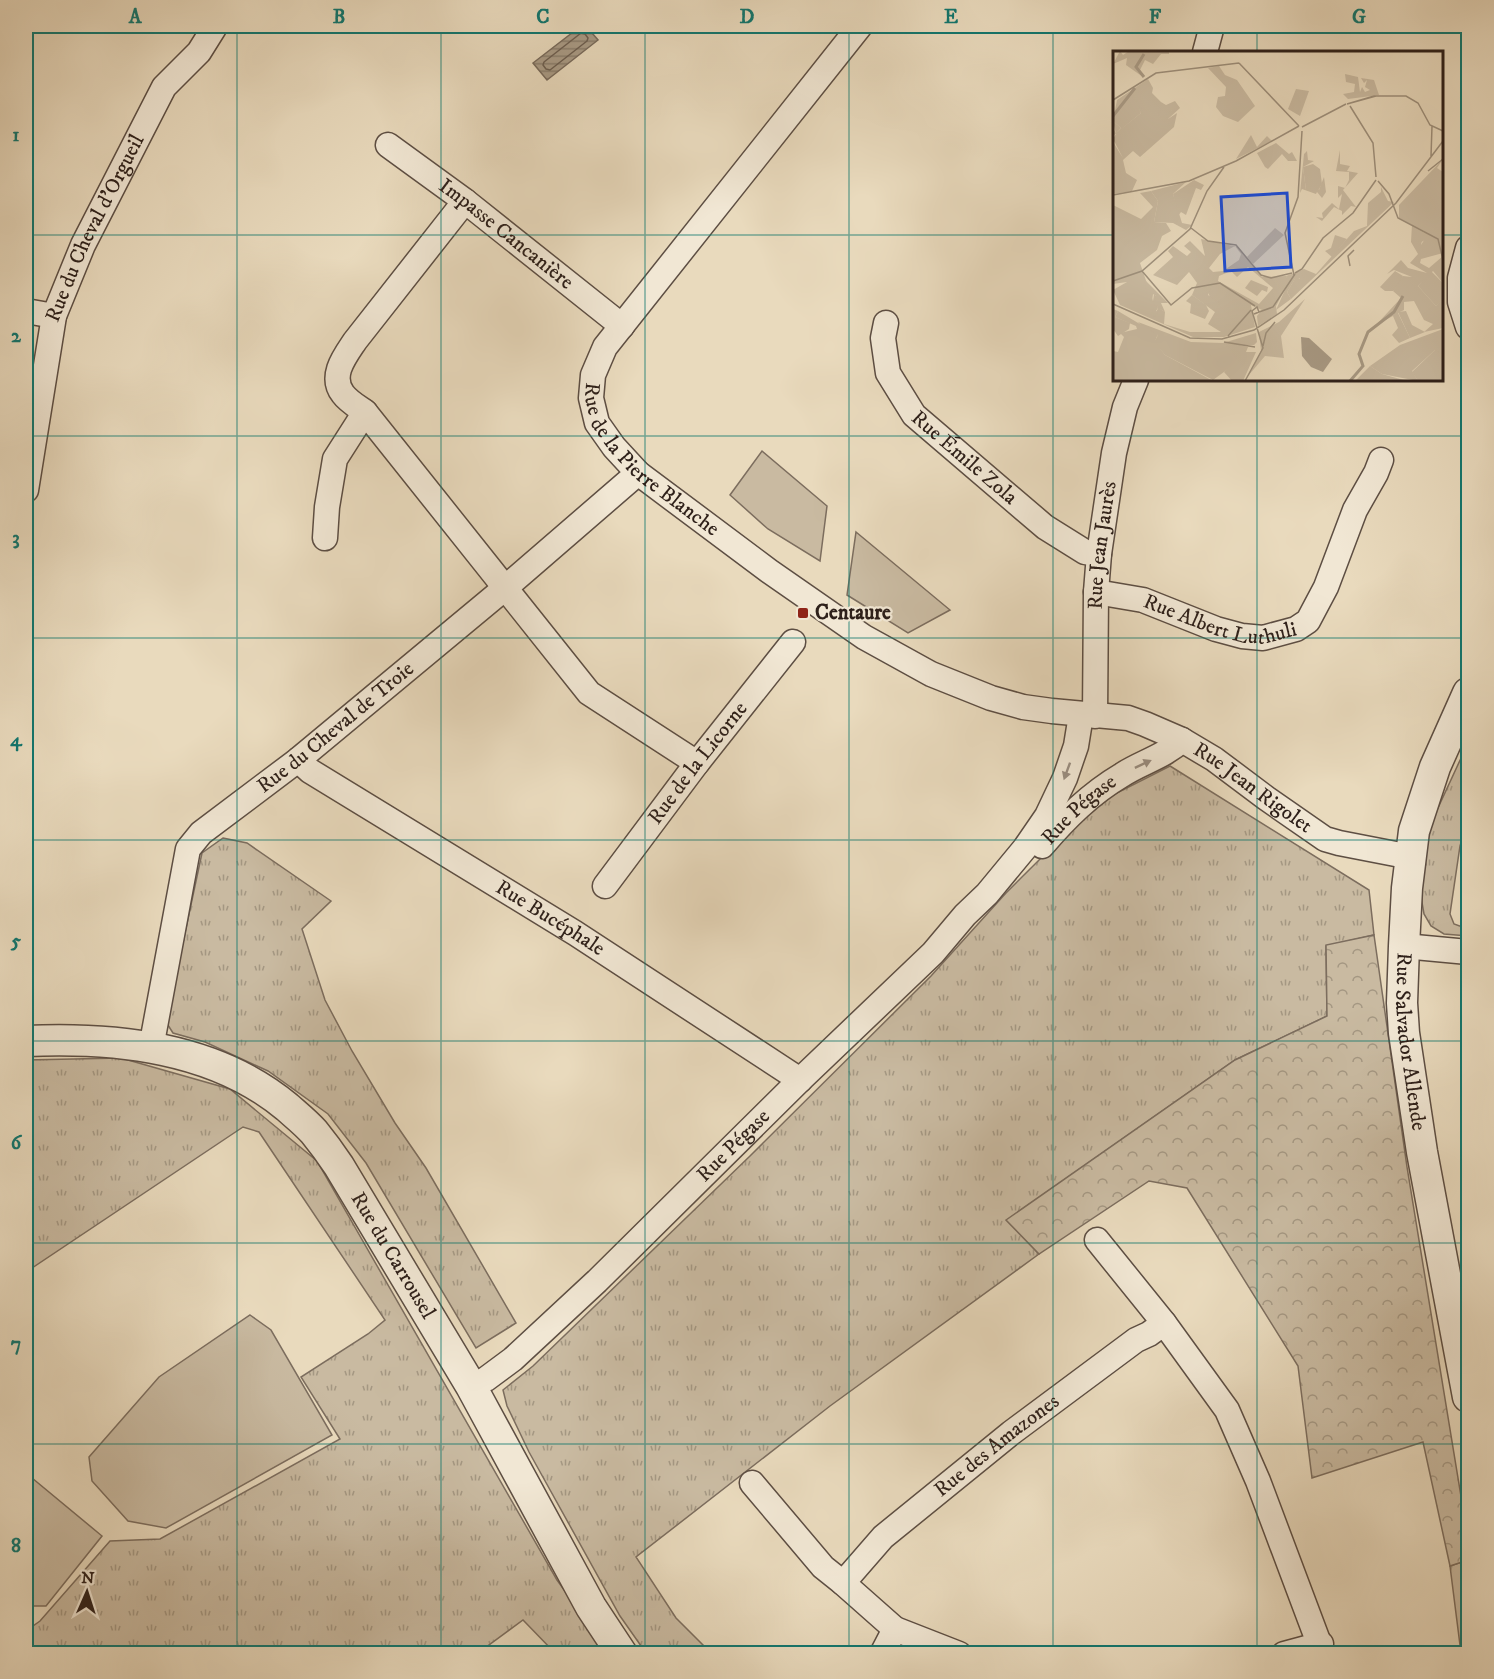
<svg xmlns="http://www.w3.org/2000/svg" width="1494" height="1679" viewBox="0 0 1494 1679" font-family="'IM FELL DW Pica',serif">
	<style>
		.grass { fill: url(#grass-tufts); stroke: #7c6d5e; stroke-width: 1.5 }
		.forest { fill: url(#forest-crowns); stroke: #7c6d5e; stroke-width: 1.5 }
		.park { fill: #c9baa1; stroke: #7c6d5e; stroke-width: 1.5 }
		.water { fill: url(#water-rules); stroke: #786a5b; stroke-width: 1.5 }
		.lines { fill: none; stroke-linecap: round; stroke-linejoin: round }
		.shore { stroke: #6c5e50; stroke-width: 1.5 }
		.minor-casing { stroke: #5d4e43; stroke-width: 27 }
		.tertiary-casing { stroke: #5d4e43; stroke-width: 33 }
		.minor { stroke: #f1e7d4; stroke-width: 24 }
		.tertiary { stroke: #f1e7d4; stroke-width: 30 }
		.oneway { fill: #998d80 }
		.grid { fill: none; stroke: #0f766e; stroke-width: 1.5; stroke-opacity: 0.55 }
		.poi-dot { fill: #8f2418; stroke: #f1e7d4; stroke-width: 2 }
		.labels { text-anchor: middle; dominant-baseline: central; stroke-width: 4.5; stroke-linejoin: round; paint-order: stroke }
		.street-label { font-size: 21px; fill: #2e201a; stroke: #f1e7d4 }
		.poi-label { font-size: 21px; font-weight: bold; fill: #2e201a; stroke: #f1e7d4; text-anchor: start }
		.inset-river { fill: none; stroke: #a99b86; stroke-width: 3 }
		.inset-road { fill: none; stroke: #9e907c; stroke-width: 1.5 }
		.view { fill: #1d4ed8; fill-opacity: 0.15; stroke: #1d4ed8; stroke-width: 3 }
		.inset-edge { fill: none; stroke: #2e201a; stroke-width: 3 }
		.neatline { fill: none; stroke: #0f766e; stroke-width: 2 }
		.grid-label { font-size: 20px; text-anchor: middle; font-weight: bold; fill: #0f766e }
	</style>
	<defs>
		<pattern id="grass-tufts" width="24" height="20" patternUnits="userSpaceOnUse" patternTransform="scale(1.5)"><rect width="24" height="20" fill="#c9baa1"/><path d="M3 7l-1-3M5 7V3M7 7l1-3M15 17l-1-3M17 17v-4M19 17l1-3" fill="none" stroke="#a49782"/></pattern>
		<pattern id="forest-crowns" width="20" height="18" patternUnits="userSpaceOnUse" patternTransform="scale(1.5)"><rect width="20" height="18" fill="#c9baa1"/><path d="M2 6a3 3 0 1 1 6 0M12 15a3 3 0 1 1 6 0" fill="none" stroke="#a49782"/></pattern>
		<pattern id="water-rules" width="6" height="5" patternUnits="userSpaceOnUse" patternTransform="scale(1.5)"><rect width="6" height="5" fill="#a99b86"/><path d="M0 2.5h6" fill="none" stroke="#8a7e6d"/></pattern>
	</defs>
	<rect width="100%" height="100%" fill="#e9dabd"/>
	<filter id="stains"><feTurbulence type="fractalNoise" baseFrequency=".00333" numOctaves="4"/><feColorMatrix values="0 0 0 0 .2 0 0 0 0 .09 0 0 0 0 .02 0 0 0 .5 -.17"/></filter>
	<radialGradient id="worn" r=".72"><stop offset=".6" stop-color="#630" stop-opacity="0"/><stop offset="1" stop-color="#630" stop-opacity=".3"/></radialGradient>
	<path class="grass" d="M1468 743V820L1460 846 1450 914 1454 924 1468 929V936L1444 934 1431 926 1424 914 1421 897V877L1431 823Z
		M1170 766 1369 890 1374 935 1326 946 1327 1016 1235 1060 1007 1220 1039 1254 830 1406 636 1557 676 1618 711 1653H646L620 1616 529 1452 507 1406 503 1390 533 1366 750 1156 931 976 1006 893 1095 804Z
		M223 838 247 843 331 901 302 929 325 1000 352 1051 395 1123 426 1168 516 1323 476 1348 366 1163 328 1114 268 1071 205 1042 173 1033 166 1022 202 853Z
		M121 1058 230 1089 317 1161 557 1580 610 1653H555L523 1620 478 1653H26V1631L40 1621 110 1541 160 1539 340 1439 301 1377 368 1334 385 1320 259 1132 243 1127 26 1272V1060Z
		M1468 1560V1653H1461L1450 1566Z"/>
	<path class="forest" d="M1374 935 1407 1167 1468 1539V1560L1450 1566 1423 1442 1312 1478 1298 1366 1187 1188 1149 1181 1039 1254 1006 1220 1235 1060 1327 1016 1326 945Z"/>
	<path class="park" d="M762 451 827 506 820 561 768 529 730 495Z
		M856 532 950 610 908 633 847 595Z
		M250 1315 271 1330 332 1435 166 1528 128 1521 92 1481 89 1457 159 1377Z
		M26 1473 102 1536 46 1606H28L26 1604Z"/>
	<path class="water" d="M581 26H586L598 40 547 80 533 63Z"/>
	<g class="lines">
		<path class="shore" d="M581 33 585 34 588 38 587 41 550 70 546 69 543 65 544 62Z"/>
		<g class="minor-casing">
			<g id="minor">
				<path id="s1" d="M860 26 605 347 593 375 591 398 597 423 614 447 638 473 769 571 864 637 931 674 991 698 1023 707 1052 711 1128 718 1145 724 1182 740 1214 759 1266 798 1325 839 1339 843 1411 857"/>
				<path d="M1205 52 1212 26"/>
				<path id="s2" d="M388 145 465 201 622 326"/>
				<path d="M465 201 355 341C345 356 329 376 343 394 348 401 358 407 365 412L589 693 697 763"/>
				<path d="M1468 248 1460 278V302L1468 327"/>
				<path d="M26 311 54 316"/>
				<path id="s3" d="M886 323 883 338 888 373 914 415 1045 527 1085 552 1099 554"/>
				<path id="s4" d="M26 490 54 316 83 245 164 87 199 52 214 28 213 26"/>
				<path d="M325 538 327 507 335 459 365 412"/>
				<path id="s5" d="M1096 592 1143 600 1216 629 1242 636 1263 638 1296 629 1308 621 1326 587 1355 510 1376 473 1381 460"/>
				<path id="s6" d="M1095 716 1096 592 1099 554 1114 453 1125 407 1136 380"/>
				<path id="s7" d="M298 760 310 771 575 933 800 1080"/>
				<path id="s8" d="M1042 846C1066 818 1090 794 1122 775 1142 762 1164 757 1182 740"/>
				<path id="s9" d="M605 886 697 763 793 642"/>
				<path d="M1404 946 1468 952"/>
				<path id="s10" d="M151 1048 188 849 201 833 298 760 505 588 638 473"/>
				<path d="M1097 1240 1164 1323"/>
				<path id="s11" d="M471 1386 486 1379 513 1359 597 1281 800 1080 933 953 965 915 987 894 1025 848 1047 816 1065 778 1076 746 1081 715"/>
				<path d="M752 1483 823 1567 843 1583"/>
				<path d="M882 1654 895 1629"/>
				<path id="s12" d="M959 1654 895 1629 843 1583 883 1537 1011 1433 1136 1340 1149 1334 1164 1323 1227 1410 1258 1481 1323 1654"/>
				<path d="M1284 1654 1321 1644"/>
			</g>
		</g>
		<g class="tertiary-casing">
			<g id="tertiary">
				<path id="s13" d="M1468 693 1435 767 1414 831 1407 888 1404 946 1402 1003 1404 1033 1422 1152 1468 1397"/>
				<path id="s14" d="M26 1041C116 1037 215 1047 287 1107 296 1115 306 1123 314 1132 323 1143 331 1154 339 1166L471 1386 591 1607 622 1654"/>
			</g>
		</g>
		<use href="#minor" class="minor"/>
		<use href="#tertiary" class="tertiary"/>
	</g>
	<defs><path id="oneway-solid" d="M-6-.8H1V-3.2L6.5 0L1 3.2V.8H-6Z" transform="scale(1.5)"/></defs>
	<g class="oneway">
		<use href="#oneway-solid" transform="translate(1143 764) rotate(-25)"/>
		<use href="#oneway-solid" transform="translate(1067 771) rotate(110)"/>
	</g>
	<path class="grid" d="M237 26V1654M441 26V1654M645 26V1654M849 26V1654M1053 26V1654M1257 26V52M26 235H1114M1442 235H1468M1257 380V1654M26 436H1468M26 638H1468M26 840H1468M26 1041H1468M26 1243H1468M26 1444H1468"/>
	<rect class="poi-dot" x="797" y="607" width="12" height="12" rx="3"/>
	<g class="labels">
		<g class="street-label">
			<text stroke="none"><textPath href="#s4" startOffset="273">Rue du Cheval d'Orgueil</textPath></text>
			<text stroke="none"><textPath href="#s2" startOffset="148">Impasse Cancanière</textPath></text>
			<text stroke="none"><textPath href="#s1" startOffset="550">Rue de la Pierre Blanche</textPath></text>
			<text stroke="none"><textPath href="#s3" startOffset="166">Rue Émile Zola</textPath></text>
			<text stroke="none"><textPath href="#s6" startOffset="171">Rue Jean Jaurès</textPath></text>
			<text stroke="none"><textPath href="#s5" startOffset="129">Rue Albert Luthuli</textPath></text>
			<text stroke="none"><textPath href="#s10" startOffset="394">Rue du Cheval de Troie</textPath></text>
			<text stroke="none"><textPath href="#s9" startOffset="154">Rue de la Licorne</textPath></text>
			<text stroke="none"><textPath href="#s1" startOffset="1257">Rue Jean Rigolet</textPath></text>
			<text stroke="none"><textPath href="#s8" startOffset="52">Rue Pégase</textPath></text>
			<text stroke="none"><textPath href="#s7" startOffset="298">Rue Bucéphale</textPath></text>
			<text stroke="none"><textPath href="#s13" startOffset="360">Rue Salvador Allende</textPath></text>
			<text stroke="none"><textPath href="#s11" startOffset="357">Rue Pégase</textPath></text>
			<text stroke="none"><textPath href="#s14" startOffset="459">Rue du Carrousel</textPath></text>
			<text stroke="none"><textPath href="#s12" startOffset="345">Rue des Amazones</textPath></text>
		</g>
		<g class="poi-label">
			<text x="815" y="613">Centaure</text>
		</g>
	</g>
	<g transform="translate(1113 51)">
		<rect width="330" height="330" fill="#e9dabd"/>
		<path d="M232 23 245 26 247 41 249 36 252 41 257 39 252 36 254 29 251 32 248 27 261 29 266 44 235 48 230 43 241 41 242 33 233 31ZM41 50 49 58H59L55 68 64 62 61 76 27 106 20 100 10 109 13 122 24 129 19 140 0 143V91L10 107 0 88 3 83 0 70 8 77 3 82 28 62 24 55H35ZM227 99V113L237 115 234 120 245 122 230 139 243 156 238 155 229 164V160L221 156 209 170 203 166 210 167 209 162 219 152 226 158 229 143 225 147V135L232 137 236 129V121L223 120ZM194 100 195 109 201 110 190 116 193 139H206L211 126 213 141 209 147 204 141 203 143 189 138 187 142 191 103ZM330 108 324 117 330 121V170L319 185 305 193 311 180 286 167V154ZM81 129 91 134 88 139 83 137 73 164 68 161 65 165 60 143ZM268 136 275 150 281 151 178 248 174 241 183 226 187 228V220L191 218 203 223 241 180 254 175 255 152 268 141ZM38 140 45 150 41 171 53 172 58 180 49 185 44 199 27 212 40 250 41 243 43 245 45 257 41 263 46 257 52 261 51 273 77 281H108L95 273 102 261 92 232H84L76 221 64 234 40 224 60 206 55 200 60 195 74 205 78 201 71 195 77 190 92 205 88 188 125 196 149 226 173 225 176 231 163 255 164 263 145 275 144 265 149 259 138 254 142 276 111 286H80L7 254 0 239 14 231 0 233V154L28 168 40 156 27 142ZM122 195 128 203 126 209 110 220 100 221 96 217 107 203ZM135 216 160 237 146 253 105 230 106 225 118 220 124 226ZM162 177 171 184 140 213 148 222 134 206ZM282 220 290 225 287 232 280 240H272L267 236ZM318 220 330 232V255L329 250 323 255 305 235ZM79 244 93 254 96 260 92 268 77 262 78 253 73 250ZM192 248 168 285 171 307 152 305 135 325 148 300 146 281 166 271ZM0 258 5 260 2 266 17 272 16 278 5 285 0 278ZM293 260 299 274 312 281 297 287 285 261ZM25 271 78 291 110 292 143 282 144 291 141 294H88L115 318 100 329 52 304 42 292 45 283 42 290ZM323 298 330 302V330H305L299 321ZM257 315 269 323 294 330H242Z" fill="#c9baa1" fill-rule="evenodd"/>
		<path d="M7 0 10 4 16 0H56V3H48L40 13 32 9 27 19 30 26 13 14 14 7 0 13ZM35 28 40 37 39 42 48 51 53 54 62 50 67 57 55 68 53 65 59 59 48 67 45 63 48 58 41 51 32 59 25 55 28 62 0 85V78L3 82 8 77 0 70 4 49ZM138 84 144 96 154 85 159 90 123 108ZM73 131 60 143 69 172 79 174 73 179 60 172 41 171 45 150 38 140ZM330 170V202L308 208 307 212 316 217 330 205V232L320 220 305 235 323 255 329 249 330 277 311 281 320 273 311 269 301 250 291 251V259L285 262 297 287 286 292 279 284 285 277 280 265 263 274 288 247 280 240 290 225 299 226 281 219 274 223 288 209 295 217 314 222 297 212 305 203 298 191 299 173 311 180 308 194 315 183 319 185 324 172ZM187 220 191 227 182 228 174 241 178 248 163 259 175 232 173 225ZM31 228 55 252H48L52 261 47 258 41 267 39 256 44 261 45 256 40 253 43 245 40 243 39 251 35 248ZM91 229 99 234 95 244 107 252 102 261 79 244 84 232ZM5 260 42 282V289L47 283 43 292 52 304 100 330H0V300L5 301 11 286 7 282 24 278 23 275 2 266ZM330 278 329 303 322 299 299 320 305 330 269 323 257 315 287 294ZM123 293 135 296 133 301H143L130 330H119L111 321 114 318 86 294Z" fill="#c9baa1"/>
		<path d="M183 38 196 40 187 65 175 58Z" fill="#c9baa1"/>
		<path d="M106 15 112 24 124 29 142 55 125 71 110 65 103 56 105 46 112 45 113 36 95 17ZM163 92 176 103 179 101 184 110H175L169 103 155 118 152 116 144 102ZM200 113 207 118 209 133 205 140 193 139 190 116ZM270 142 274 151 260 166 256 153ZM138 229 155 236 154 241 149 239 144 245 132 237Z" fill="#c9baa1"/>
		<path d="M222 184 234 188 219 206 212 200 218 197Z" fill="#c9baa1"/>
		<path d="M188 286 196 287 219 308 210 321 198 316 189 305Z" fill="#a99b86"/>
		<path class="inset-river" d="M31 3 23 16 31 26M0 65 22 37M237 330 250 315 246 303 255 281 281 261 290 245"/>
		<path class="inset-road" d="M126 12 186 75M263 45 234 53 261 45H293L305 52 317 74 330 80M0 49 43 22 126 12M237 55 260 92 263 126M189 76 233 53M318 105 319 75M123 110 186 75M315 120 330 108M265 130 276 143 285 167 325 188 330 209M0 144 76 130 123 110M78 177 95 190 123 194 148 224 158 227 179 222M237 215 235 205 241 199M29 220 58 254 79 237 107 232 142 255M182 222 189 218 210 187 240 162 263 129M181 224 172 182 185 146 189 80M0 230 29 220 77 178 94 140 111 116M0 253 77 287 109 288 141 279 171 259 283 152 330 90M146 261 160 256 182 223M115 285 138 259M111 291 142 296M150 295 153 282 162 271M132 330 150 297 139 260 144 256 146 261 141 263"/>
		<path class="view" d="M174 142 178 216 112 220 108 146Z"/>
		<rect width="330" height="330" class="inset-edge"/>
	</g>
	<rect width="1494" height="1679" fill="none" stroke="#e9dabd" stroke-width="66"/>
	<g transform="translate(87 1592) rotate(3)" stroke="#f1e7d4" stroke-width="4.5" paint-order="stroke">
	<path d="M0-4.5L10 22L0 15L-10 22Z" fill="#2e201a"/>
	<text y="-9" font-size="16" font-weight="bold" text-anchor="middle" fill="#2e201a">N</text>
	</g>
	<rect x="33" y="33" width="1428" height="1613" class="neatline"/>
	<g class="grid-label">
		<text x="135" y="23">A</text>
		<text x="339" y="23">B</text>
		<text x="543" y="23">C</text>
		<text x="747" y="23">D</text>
		<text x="951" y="23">E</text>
		<text x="1155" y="23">F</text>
		<text x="1359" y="23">G</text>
		<text x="16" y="141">1</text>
		<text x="16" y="342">2</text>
		<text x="16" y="544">3</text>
		<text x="16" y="746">4</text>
		<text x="16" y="947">5</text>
		<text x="16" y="1149">6</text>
		<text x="16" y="1350">7</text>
		<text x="16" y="1552">8</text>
	</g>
	<rect width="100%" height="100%" filter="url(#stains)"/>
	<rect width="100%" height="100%" fill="url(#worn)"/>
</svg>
